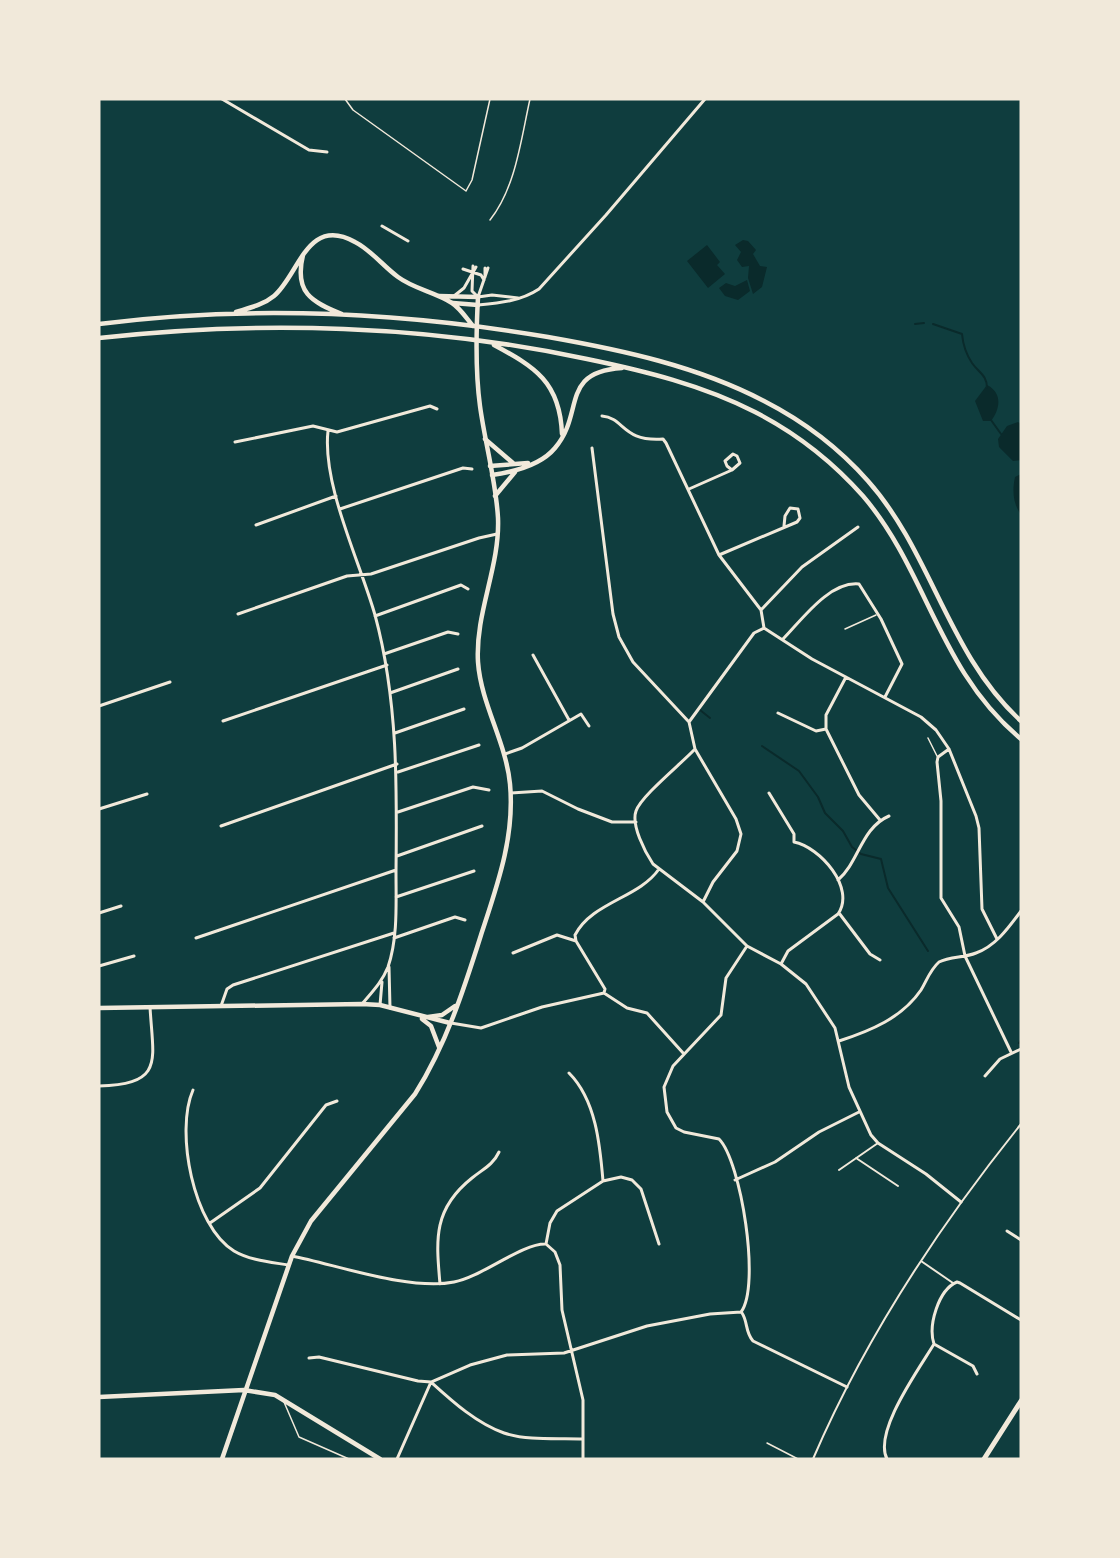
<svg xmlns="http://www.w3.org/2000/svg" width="1120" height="1558" viewBox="0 0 1120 1558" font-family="'Space Grotesk',sans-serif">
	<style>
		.water { fill: #0a2a2b }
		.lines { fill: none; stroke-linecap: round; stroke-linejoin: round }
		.stream { stroke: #0a2a2b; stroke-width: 2 }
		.service { stroke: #f1e9da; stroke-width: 1.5 }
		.pedestrian { stroke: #f1e9da; stroke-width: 2 }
		.minor { stroke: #f1e9da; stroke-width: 3 }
		.tertiary { stroke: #f1e9da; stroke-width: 4.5 }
		.secondary { stroke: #f1e9da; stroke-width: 4.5 }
		.primary { stroke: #f1e9da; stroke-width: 5 }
	</style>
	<rect width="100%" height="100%" fill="#0f3d3e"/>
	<path class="water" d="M743 240 748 241 756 250 753 254 760 266 767 267 762 287 753 294 748 278 749 266 742 267 737 260 741 252 735 245Z
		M707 245 720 262 717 265 725 274 708 288 687 261Z
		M747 280 750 291 738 300 725 296 719 288 726 283 735 286Z
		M987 385C1003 393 1000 409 991 421H983L975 401Z
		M1018 422 1021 424V460L1013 461 999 447 998 439 1007 426Z
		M1021 474V515C1013 503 1012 491 1015 477Z"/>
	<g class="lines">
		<path class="stream" d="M915 324 924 323
			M933 324 962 334C963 345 966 354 972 363 979 373 987 375 987 388
			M991 420 1001 434
			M700 710 710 718
			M762 746 799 771 818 797 825 813 843 831 852 847 861 854 881 859 888 888 928 951
			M1019 1043 1021 1040"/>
		<path class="service" d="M345 99 353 110 466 191 472 180 490 99
			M490 220C516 187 521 139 530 99
			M845 629 876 615
			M928 738 937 756
			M284 1402 299 1437 349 1459
			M767 1443 798 1459"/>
		<path class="pedestrian" d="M856 1158 898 1186
			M839 1170 878 1143
			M921 1261 953 1283
			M813 1459C865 1338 939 1226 1021 1124"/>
		<path class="minor" d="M222 99 309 150 327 152
			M382 226 408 241
			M473 266 472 291 477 296
			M463 269 481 275 484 280
			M485 277V268
			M454 296 464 288 476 267
			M478 297 492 295 518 298
			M478 297 488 268
			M478 305C500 303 521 301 539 289L606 215 705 99
			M602 416C625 418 622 442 663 439L666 443 719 555 761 610 764 628 812 659 921 717 936 730 949 749 976 816 979 828 982 909 997 939
			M328 431C322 485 360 562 375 615 398 700 397 786 396 873 396 903 398 938 388 967 382 982 372 992 362 1004
			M235 442 313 426 337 432 430 406 437 409
			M592 448 613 614 619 637 633 662 689 722 695 749 736 819 741 834 737 851 713 882 703 902
			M689 489 732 470 727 466 725 461 733 454 737 456 740 463 732 470
			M340 509 463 468 472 469
			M256 525 336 496
			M719 555 797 522 800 518 798 509 790 508 785 516 784 526
			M761 610 802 567 858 527
			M238 614 347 576 371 574 479 538 497 534
			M375 616 461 585 468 589
			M783 639C801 621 829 581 859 584L881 619 902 664 885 697
			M384 654 448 632 458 634
			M533 655 569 720
			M846 677 826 715V729L859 795 880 820
			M390 693 458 669
			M99 706 170 682
			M778 713 816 731 826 729
			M223 721 387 665
			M689 722 754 633 764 628
			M395 733 464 709
			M695 749C682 763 641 796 636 811 631 825 645 852 653 864L703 902 747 946 781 964 806 984 835 1028 849 1087 871 1135 878 1143 926 1174 961 1202
			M949 749 938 757 937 762 941 801V898L959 927 965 956 1011 1052
			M505 754 522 748 581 714 589 726
			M398 772 479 745
			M511 793 542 791 578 809 612 822H636
			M769 793 794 834V842C820 847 856 888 838 914L788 951 781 964
			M99 809 147 794
			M398 812 473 787 489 790
			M221 826 397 764
			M397 856 482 826
			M838 880C859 862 861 828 889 816
			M396 897 474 871
			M99 913 121 906
			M839 913 870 954 880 960
			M196 938 396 870
			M394 938 455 917 465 920
			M513 953 557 935 576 941
			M99 966 134 956
			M389 967 390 1008
			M604 993 605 989 576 941 575 935C592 902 639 898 659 869
			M380 1005 382 982
			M221 1006 227 989 233 985 394 933
			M451 1023 481 1028 542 1007 604 993 627 1008 647 1013 684 1054
			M839 1041C870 1031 902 1018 921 990 927 980 930 970 939 962 950 956 964 958 976 953 996 946 1009 927 1021 911
			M569 1073C596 1100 600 1145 603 1181
			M985 1076 1000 1059 1021 1049
			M99 1086C165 1084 153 1061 150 1007
			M193 1090C175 1131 193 1226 234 1251 249 1260 270 1262 288 1265
			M735 1180 775 1162 819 1132 859 1112
			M210 1223 260 1188 326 1105 337 1101
			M1007 1231 1021 1240
			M546 1244 550 1223 557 1211 603 1181 621 1177 632 1180 641 1189 659 1244
			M292 1256C337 1265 410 1291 454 1282 482 1277 522 1243 546 1244L555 1252 560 1265 562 1310 583 1400V1459
			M440 1284C436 1239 433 1209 472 1178 483 1169 493 1165 499 1152
			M741 1312C761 1286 741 1161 719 1139L684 1132 676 1128 667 1112 664 1087 673 1066 721 1015 726 978 747 946
			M742 1313C748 1322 745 1332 753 1341L847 1387
			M934 1344 973 1366 977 1374
			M309 1358 319 1357 418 1381 431 1382 470 1365 507 1355 564 1353 647 1326 710 1314 741 1312
			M431 1382C452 1401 476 1423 504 1433 528 1441 557 1438 583 1439
			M397 1459 431 1382
			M887 1459C873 1432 919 1369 934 1344 928 1326 938 1290 957 1282L960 1283 1021 1320"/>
		<path class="tertiary" d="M99 1008 362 1004 380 1005 450 1023
			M428 1017 442 1015 455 1006
			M422 1019 431 1026 439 1047
			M99 1397 244 1390 275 1395 380 1459
			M222 1459 292 1256 311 1221 415 1094C446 1045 464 989 481 935 497 886 515 837 510 784 506 742 481 704 478 662 475 613 500 567 498 518 496 481 485 443 480 406 475 370 476 334 478 297"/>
		<path class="secondary" d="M303 255C294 292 311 302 342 314
			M439 296 478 297
			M453 303 478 305
			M236 312C249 308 263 305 274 296 299 275 307 215 355 242 371 250 383 266 398 277 414 289 435 292 452 303 460 308 467 319 473 326
			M99 324C248 305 400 312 548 337 622 350 697 366 764 401 803 421 839 448 868 481 932 553 948 655 1021 721
			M99 338C260 320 428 325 587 359 645 371 702 385 755 412 796 433 832 461 863 496 928 572 938 670 1021 739
			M494 345C535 367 560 382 562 434
			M485 439 513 463
			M490 466 528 463
			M492 475C513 472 541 465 555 448 585 413 559 372 622 368
			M495 496 515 472"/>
		<path class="primary" d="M984 1459 1021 1401"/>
	</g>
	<rect width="1120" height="1558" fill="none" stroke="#f1e9da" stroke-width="201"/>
</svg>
